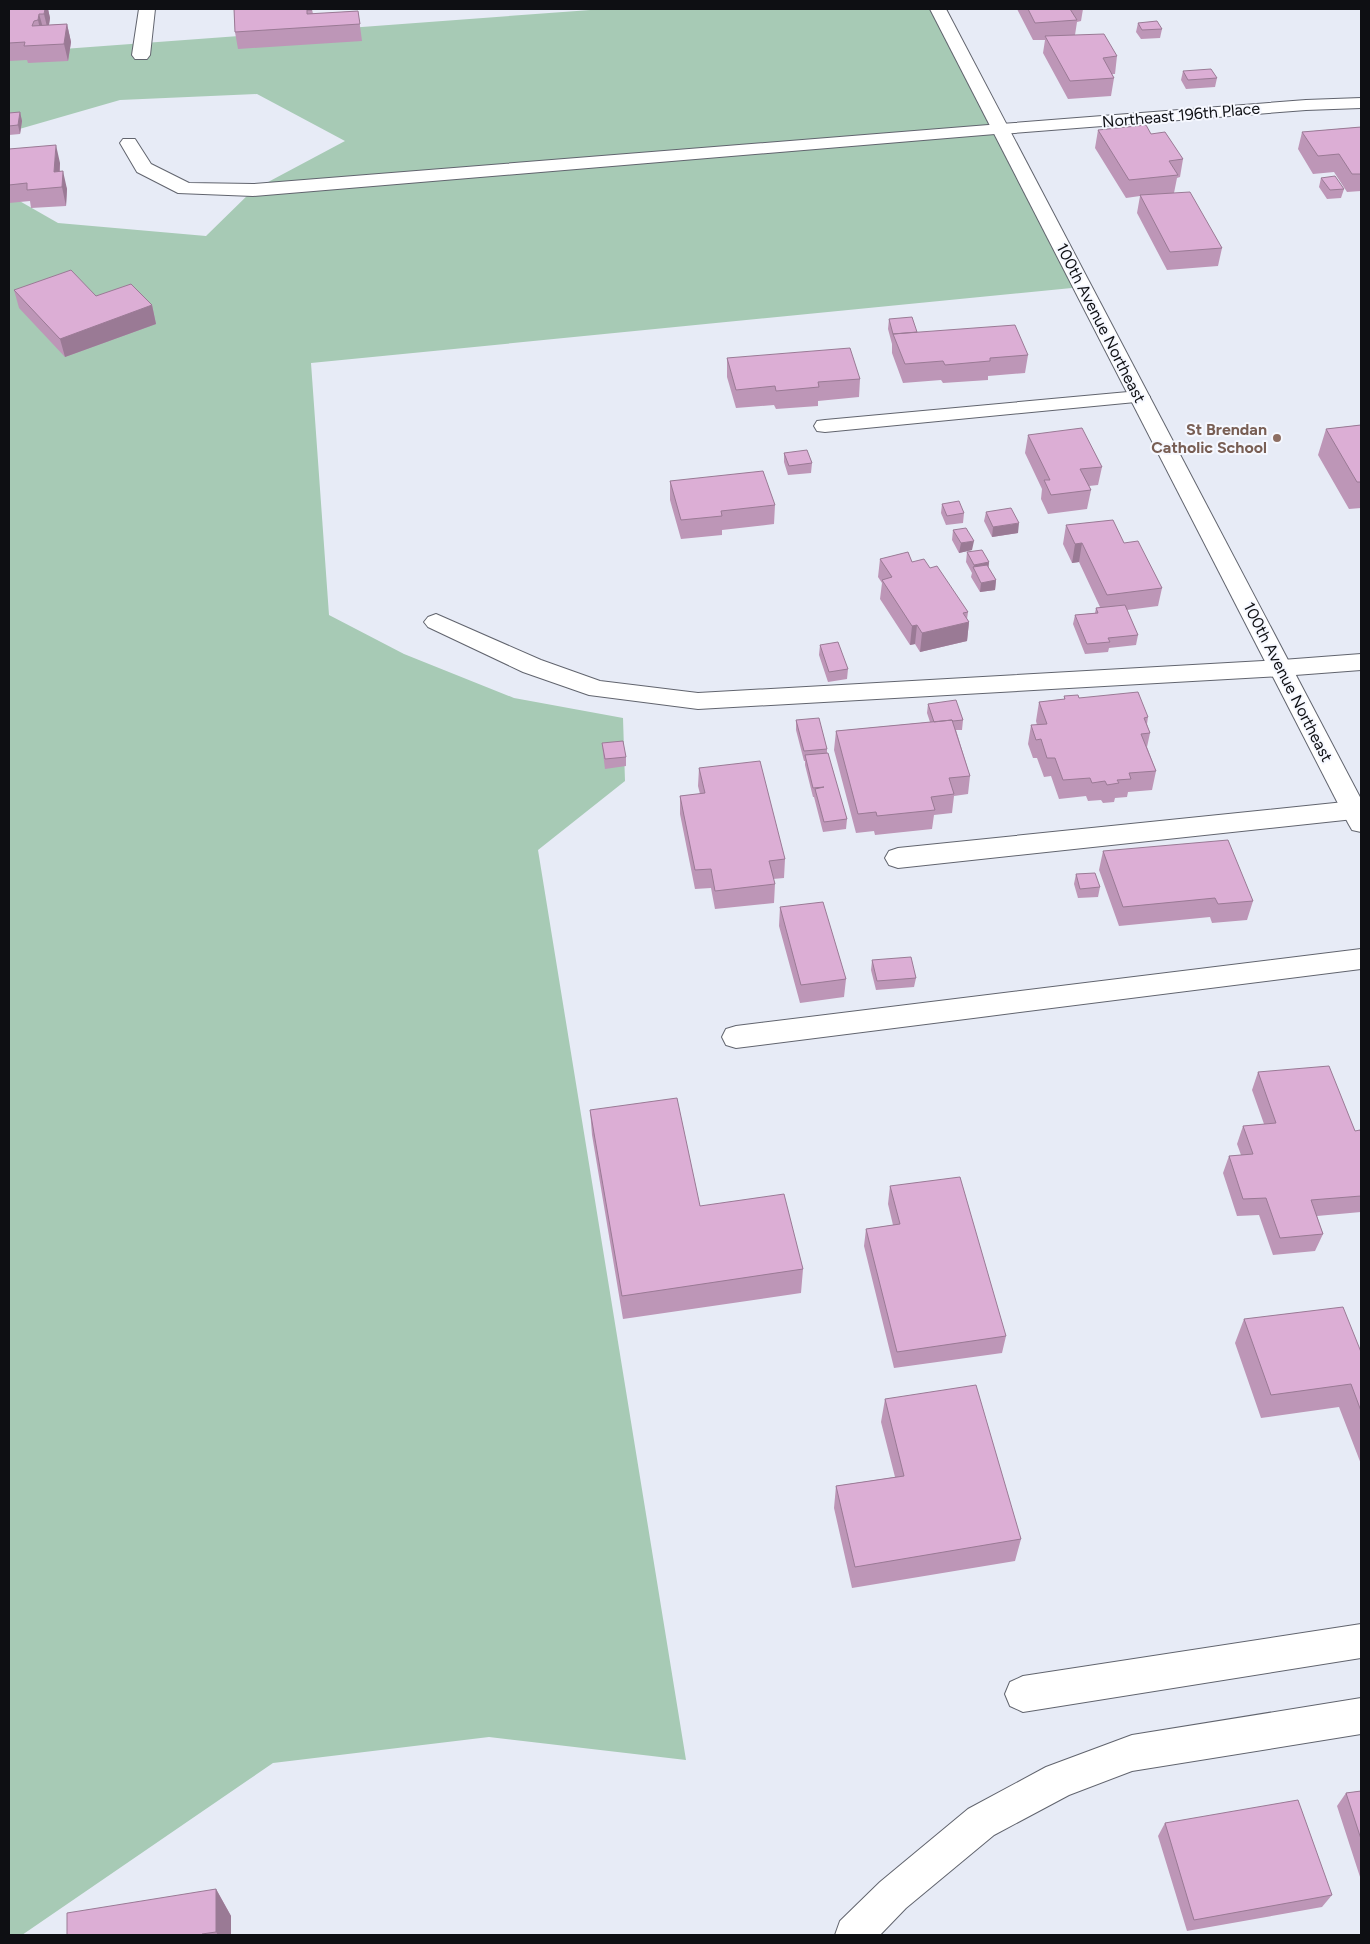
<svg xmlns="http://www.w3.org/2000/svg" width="1370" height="1944" viewBox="0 0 1370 1944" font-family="Figtree,sans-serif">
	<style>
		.green { fill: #a7cab5 }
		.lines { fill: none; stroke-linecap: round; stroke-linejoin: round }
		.lane-casing { stroke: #61646e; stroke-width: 2 }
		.street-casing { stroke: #61646e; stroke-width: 2 }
		.secondary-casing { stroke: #61646e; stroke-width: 2 }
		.lane { fill: #fff; fill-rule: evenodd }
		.street { fill: #fff; fill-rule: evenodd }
		.secondary { fill: #fff; fill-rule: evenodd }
		.wall { fill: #bd96b7 }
		.shaded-wall { fill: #9a7a95 }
		.building { fill: #dcaed5; stroke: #9a7a95 }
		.education-dot { fill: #8d6e63; stroke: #f6f8ff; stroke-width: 2 }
		.labels { text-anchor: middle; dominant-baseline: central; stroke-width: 4; stroke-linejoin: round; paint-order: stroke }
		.far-street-label { font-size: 16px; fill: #0e0f13; stroke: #f6f8ff }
		.far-education-label { font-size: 16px; font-weight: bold; fill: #785e54; stroke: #f6f8ff; text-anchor: end }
	</style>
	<rect width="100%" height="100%" fill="#e7ebf6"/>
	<path class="green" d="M604 9H938L1082 287 311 363 329 615 404 654 514 698 623 718 625 781 538 850 686 1760 489 1737 273 1763 22 1935H9V195L58 223 206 236 253 190 345 141 257 94 120 100 9 132V53Z"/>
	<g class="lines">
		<g class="lane-casing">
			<path id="lane" d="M1001 124 1007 125 1010 129 1007 133 253 196 178 193 137 172 120 143 123 139H135L151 164 189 183 253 184Z
				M1139 391 1146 393 1150 397 1146 401 825 432 817 431 814 426 817 421 825 420Z
				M436 614 541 660 600 681 698 693 1282 660 1291 662 1294 668 1291 674 1282 676 698 709 589 695 523 672 428 627 424 622 428 617Z
				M1354 801 1361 803V817L1354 819 898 868 889 865 885 858 889 851 898 848Z
				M1361 949V969L736 1048 726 1045 722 1037 726 1029 736 1026Z
				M1361 1624V1658L1023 1712 1010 1706 1005 1694 1010 1682 1023 1676Z
				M1361 1698V1734L1132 1771 1069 1795 994 1835 906 1908 880 1935H835L840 1921 880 1882 968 1809 1046 1767 1132 1735Z"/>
		</g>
		<g class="street-casing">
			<path id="street" d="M139 9H155L150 55 147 59H135L132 55Z
				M1361 98V108L1306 110 1001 134 995 133 992 129 995 125 1001 124 1306 100Z
				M1361 654V670L1282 676 1273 674 1270 668 1273 662 1282 660Z"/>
		</g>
		<g class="secondary-casing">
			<path id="secondary" d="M930 9H946L1361 799V832L1352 830 1348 823Z"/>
		</g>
		<use href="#lane" class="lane"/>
		<use href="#street" class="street"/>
		<use href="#secondary" class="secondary"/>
	</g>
	<path class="wall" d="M9 9H48L50 18 49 25 67 24 71 42 68 61 28 63 27 60 9 61Z
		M234 9H312L313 14 358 11 362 41 238 49 235 32Z
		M448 9H463L448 10Z
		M1017 9H1083L1081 21 1077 22 1075 35 1117 56 1115 74H1112L1114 78 1111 96 1068 99 1043 53 1045 40H1033Z
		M1138 23 1162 29 1160 38 1141 39 1136 32Z
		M1183 71 1217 78 1215 87 1186 89 1181 80Z
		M20 112 22 121 20 134 9 135V113Z
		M1361 127V191L1347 192 1334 172 1313 174 1298 149 1302 132Z
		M1098 130 1151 134 1183 159 1180 177 1177 178 1174 193 1222 248 1218 266 1167 270 1137 213 1140 196 1126 198 1095 148Z
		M9 149 60 163V172L67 189 66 206 31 208 30 201 9 203Z
		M1321 178 1344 189 1341 198 1327 199 1319 187Z
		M14 290 96 296 152 305 156 324 65 357 19 308Z
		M889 319 917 332 1028 355 1025 373 988 376V380L943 383 941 380 903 383 892 353V344L888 329Z
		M727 358 860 379 859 397 818 401V406L776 409 774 405 736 408 727 377Z
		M1361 425V508L1349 509 1318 455 1326 429Z
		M1028 435 1102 467 1098 485 1089 486 1091 490 1087 509 1048 514 1041 499 1042 489 1025 453Z
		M784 453 812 463 811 473 788 475 784 462Z
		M670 481 775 505 774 524 722 530V535L681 539 670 500Z
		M942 504 964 513 963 523 946 525 941 513Z
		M986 512 1018 533 992 537 984 521Z
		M1066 525 1124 543 1162 588 1158 606 1127 610 1138 635 1136 645 1109 648 1108 652 1085 654 1073 624 1075 615 1095 613 1096 608 1100 607 1079 562 1072 563 1063 544Z
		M953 530 972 550 959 553 952 540Z
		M967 552 989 562 988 567 996 580 995 590 980 592 971 577 972 573 966 562Z
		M880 559 930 568 968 612 967 619 969 622 967 641 920 652 915 644 910 645 880 599 882 583 878 577Z
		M820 645 848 669 847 679 828 682 819 655Z
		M1064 696 1079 698 1148 717 1147 724 1150 733 1147 747 1156 771 1152 790 1128 792 1127 797 1115 798 1114 802 1103 803 1101 800 1088 801 1086 796 1059 799 1051 776 1044 777 1037 758H1033L1028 744 1031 725H1037L1036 721 1039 702 1064 699Z
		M928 704 963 720 962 730H956L970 776 968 794 954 796 952 813 934 815 932 829 875 835 874 831 856 833 834 750 836 731 930 722 927 713Z
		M796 720 827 749V753L847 819 846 829 823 832 814 797H813L805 765V761H804L796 730Z
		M602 743 626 757V766L605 769 603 753Z
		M699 768 785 859 784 878 773 879 775 884 774 903 715 909 711 888 695 889 680 814V796L700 794 698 786Z
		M1103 851 1253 901 1247 920 1212 923 1210 917 1119 926 1099 870Z
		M1076 874 1100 887 1098 897 1078 898 1074 884Z
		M780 907 846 979 844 997 800 1003 779 926Z
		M872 961 916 978 914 987 876 990 871 970Z
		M1258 1072 1355 1131 1361 1133V1212L1317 1216 1323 1234 1315 1251 1273 1255 1259 1215 1237 1216 1223 1173 1229 1156 1241 1155 1237 1144 1243 1126 1264 1124 1252 1090Z
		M590 1110 700 1206 803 1269 801 1293 623 1319 592 1135Z
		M890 1186 1006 1336 1002 1353 894 1368 864 1246 866 1229 893 1225 888 1204Z
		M1244 1319 1361 1352V1464L1339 1407 1261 1418 1235 1343Z
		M885 1399 1021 1539 1015 1561 852 1588 834 1508 836 1486 895 1477 881 1422Z
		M1361 1791V1880L1337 1806 1346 1793Z
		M1165 1823 1332 1895 1322 1907 1187 1931 1158 1836Z
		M216 1889 231 1916V1935H67Z"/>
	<path class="shaded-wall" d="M45 9H48L50 18 48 31 44 14Z
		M39 14 44 31 42 38 38 20Z
		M67 24 71 42 68 61 64 44Z
		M20 112 22 121 20 134 18 125Z
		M56 145 60 163 58 188 54 172Z
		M63 171 67 189 66 206 62 187Z
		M152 305 156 324 65 357 60 339Z
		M1019 523 1018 533 992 537 993 527Z
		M974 541 972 550 959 553 961 543Z
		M1082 543 1079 562 1072 563 1075 544Z
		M989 562 988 572 973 569 974 565Z
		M996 580 995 590 980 592 981 583Z
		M969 622 967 641 920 652 922 633Z
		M917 625 915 644 910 645 912 626Z
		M216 1889 231 1916V1935H218L216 1932Z"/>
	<path class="building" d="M9 9H45L44 14H39L38 20 34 21 32 26 67 24 64 44 24 46 25 42 9 43Z
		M234 9H311L312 10H307V14L358 11 360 24 235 32Z
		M1028 9H1070L1077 20 1035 23Z
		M1157 21 1162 29 1142 30 1138 23Z
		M1104 34 1117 56 1103 58 1114 78 1070 81 1045 36Z
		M1211 69 1217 78 1188 80 1183 71Z
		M20 112 18 125 9 126V113Z
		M1146 125 1151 134 1165 132 1183 159 1169 161 1178 175 1129 180 1098 130Z
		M1361 127V174H1352L1339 154 1318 156 1302 132Z
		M56 145 54 172 63 171 62 187 27 190V183L9 185V149Z
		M1335 176 1344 189 1330 190 1321 178Z
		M1190 192 1222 248 1170 252 1140 195Z
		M71 270 96 296 131 284 152 305 60 339 14 290Z
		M912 317 917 332 893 334 889 319Z
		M1015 325 1028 355 990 358V361L945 365 943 361 905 364 893 334Z
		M850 348 860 379 818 382 819 387 776 391 775 386 736 390 727 358Z
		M1361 425V482H1357L1326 429Z
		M1082 428 1102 467 1080 469 1091 490 1051 495 1044 480H1050L1028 435Z
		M807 450 812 463 789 466 784 453Z
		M763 471 775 505 721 511 722 516 681 520 670 481Z
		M959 501 964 513 947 516 942 504Z
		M1011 508 1019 523 993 527 986 512Z
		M1113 520 1124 543 1138 541 1162 588 1107 595 1082 543 1075 544 1066 525Z
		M966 528 974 541 961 543 953 530Z
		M982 550 989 562 974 565 967 552Z
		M908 552 912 562 924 559 930 568 937 566 968 612 963 613 969 622 922 633 917 625 912 626 882 580 892 577 880 559Z
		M987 565 996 580 981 583 973 567Z
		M1125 605 1138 635 1108 638 1110 642 1087 644 1075 615 1098 613 1096 608Z
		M838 642 848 669 829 672 820 645Z
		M1138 692 1148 717 1144 718 1150 733 1141 734 1156 771 1129 773 1131 779 1117 780 1119 783 1107 785 1105 781 1092 783 1090 778 1063 780 1055 758H1047L1041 739 1036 740 1031 725 1047 724 1039 702 1065 699 1064 696 1078 695 1079 698Z
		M956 700 963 720 953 721 952 720 934 722 928 704Z
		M819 718 827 749 804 751 796 720Z
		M952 720 970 776 949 778 954 794 931 797 935 810 877 816 876 812 858 814 836 731Z
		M623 741 626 757 605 759 602 743Z
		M828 753 847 819 824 822 815 789 824 787 813 788 805 755Z
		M760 761 785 859 769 861 775 884 715 891 711 869 695 870 680 796 705 793 699 768Z
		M1228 840 1253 901 1218 904 1215 898 1123 907 1103 851Z
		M1095 873 1100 887 1080 889 1076 874Z
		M823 902 846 979 801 985 780 907Z
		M911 957 916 978 877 981 872 960Z
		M1329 1066 1355 1131 1360 1130 1361 1133V1196L1311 1200 1323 1234 1280 1238 1266 1198 1243 1199 1229 1156 1253 1154 1243 1126 1276 1123 1258 1072Z
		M677 1098 700 1206 784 1194 803 1269 622 1296 590 1110Z
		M960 1177 1006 1336 897 1352 866 1229 900 1224 890 1186Z
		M1343 1307 1361 1352V1411L1351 1384 1271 1395 1244 1319Z
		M976 1385 1021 1539 855 1567 836 1486 904 1476 885 1399Z
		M1361 1791V1839L1346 1793Z
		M1298 1800 1332 1895 1194 1920 1165 1823Z
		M216 1889V1932L202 1934V1935H67V1913Z"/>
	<circle class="education-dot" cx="1277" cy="438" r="5"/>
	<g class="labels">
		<g class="far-street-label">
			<text transform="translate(1181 115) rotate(-5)">Northeast 196th Place</text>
			<text transform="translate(1101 323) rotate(63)">100th Avenue Northeast</text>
			<text transform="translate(1288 682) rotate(63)">100th Avenue Northeast</text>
		</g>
		<g class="far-education-label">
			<text x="1267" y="429">St Brendan<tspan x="1267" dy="18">Catholic School</tspan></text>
		</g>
	</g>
	<rect width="1370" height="1944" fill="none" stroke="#0e0f13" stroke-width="20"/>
</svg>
